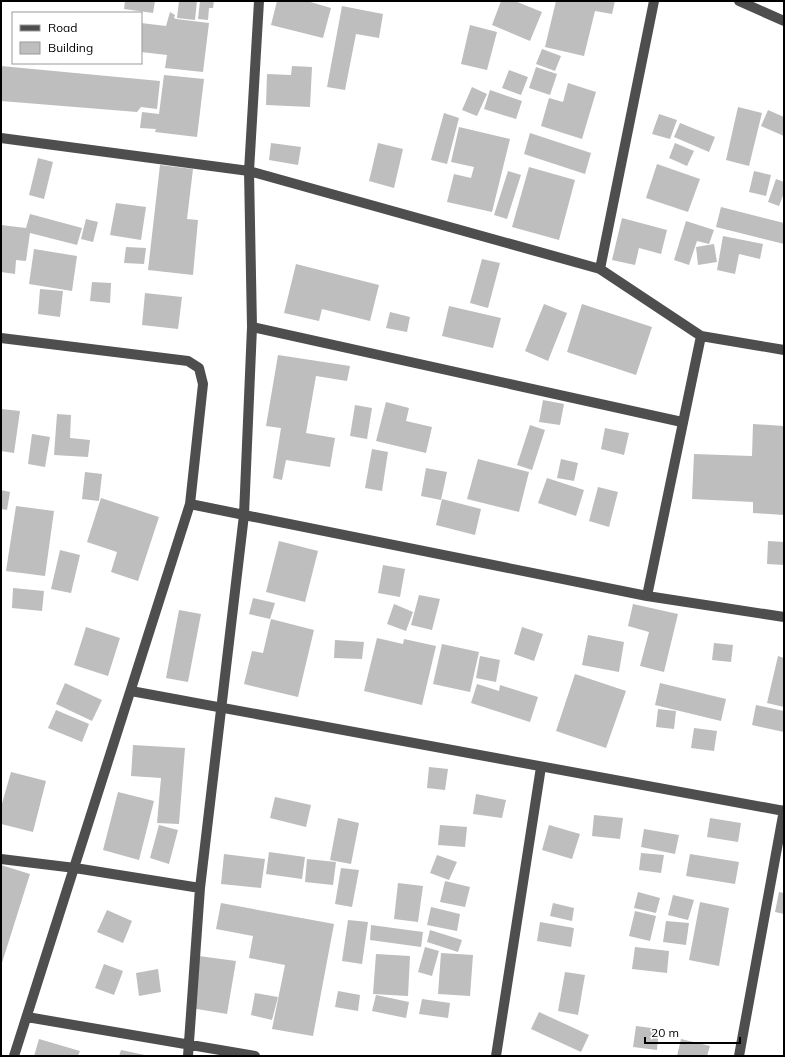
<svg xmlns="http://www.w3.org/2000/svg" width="785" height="1057" viewBox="0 0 785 1057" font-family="Mulish,sans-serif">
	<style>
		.building { fill: #bebebe }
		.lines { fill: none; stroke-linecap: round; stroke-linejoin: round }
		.minor { stroke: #4e4e4e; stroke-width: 10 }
	</style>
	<rect width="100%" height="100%" fill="#fff"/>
	<path class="building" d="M125 1H155L153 13 124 9Z
		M179 1H197L195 20 177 18Z
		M200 1H214L213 8H209L208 20 198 19Z
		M277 1H307L331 8 323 38 271 25Z
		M501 1H515L542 12 530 41 492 25Z
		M556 1H615L612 14 595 11 584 56 545 47Z
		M342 6 383 14 379 38 356 34 345 90 327 87Z
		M170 12 175 15 174 18 176 19 209 23 203 72 165 68 167 55 141 52V23L166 26Z
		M470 25 497 32 487 70 461 64Z
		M542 49 561 56 555 71 536 64Z
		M1 66 160 81 157 109 141 107 137 112 1 101Z
		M292 66 312 67 310 107 266 105 267 74 291 75Z
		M536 67 557 74 550 95 529 88Z
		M509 70 528 77 521 95 502 88Z
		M164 75 204 79 197 137 155 132 156 129 140 128 142 112 159 114Z
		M568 83 596 92 582 139 541 126 549 98 563 102Z
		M472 87 487 94 477 116 462 110Z
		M490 90 522 101 516 119 484 109Z
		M738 107 762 113 749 166 726 160Z
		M768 110 784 117V136L761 126Z
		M444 113 459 118 447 164 431 160Z
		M659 114 677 120 670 139 652 134Z
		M680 123 715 137 709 152 674 137Z
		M459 127 510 139 492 212 447 202 454 174 471 178 474 167 451 162Z
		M530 133 591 153 585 174 524 154Z
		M271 143 301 147 298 165 269 160Z
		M378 143 403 149 394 188 369 181Z
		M675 143 694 151 687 166 669 158Z
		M38 158 53 162 44 199 29 195Z
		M657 164 700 179 688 212 646 198Z
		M160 165 193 169 187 219 198 220 193 275 148 270Z
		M529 167 575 180 559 240 512 227Z
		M508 171 521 175 507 219 494 215Z
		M754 171 771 175 766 196 749 192Z
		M776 179 784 182V193L779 206 768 202Z
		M116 203 146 207 141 240 110 235Z
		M721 207 784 223V244L716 227Z
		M30 214 82 228 77 245 30 233 26 261 16 260 15 274 1 272V225L26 228Z
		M622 218 667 230 661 254 639 248 635 265 612 260Z
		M86 219 98 222 93 242 81 239Z
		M686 221 714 230 709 244 697 241 689 265 674 260Z
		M723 236 763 244 760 259 739 254 735 274 717 270Z
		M714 244 717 262 698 265 696 247Z
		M126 247 146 248 144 264 124 263Z
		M34 249 77 256 72 291 29 284Z
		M482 259 500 263 488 308 470 303Z
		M296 264 379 285 370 321 322 309 319 321 284 313Z
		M92 282 111 283 110 303 90 301Z
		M40 289 63 291 60 317 38 314Z
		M145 293 182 297 178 329 142 325Z
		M544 304 567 313 548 361 525 351Z
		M582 304 652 327 636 375 567 352Z
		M449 306 501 318 493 348 442 336Z
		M390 312 410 317 407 332 386 328Z
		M278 355 350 366 347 381 316 376 306 433 335 438 330 467 286 460 282 480 273 478 281 428 266 426Z
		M543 400 564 404 560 425 539 422Z
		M386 402 409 408 406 421 432 427 426 453 376 441Z
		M355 405 372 408 367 439 350 436Z
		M1 409 20 411 14 453 1 451Z
		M57 414 71 415 70 438 90 440 88 457 54 455Z
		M753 424 784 426V515L753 513V502L692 499 694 454 752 456Z
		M530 425 545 430 532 470 517 465Z
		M605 428 629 433 624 455 601 449Z
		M32 434 50 437 45 467 28 464Z
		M372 449 388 452 382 491 365 488Z
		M478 459 529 472 519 512 467 499Z
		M561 459 578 463 574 481 557 478Z
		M426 468 447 472 441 500 421 496Z
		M85 472 102 474 99 501 82 499Z
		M547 478 584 490 576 516 538 503Z
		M598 487 618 492 609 527 589 521Z
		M1 490 10 492 7 510 1 509Z
		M101 498 159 517 138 581 111 572 117 552 87 542Z
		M442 499 481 509 475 535 436 525Z
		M16 506 54 511 45 576 6 571Z
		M279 541 318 551 305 602 266 592Z
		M768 541 784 542V565L767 564Z
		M60 550 80 555 71 593 51 589Z
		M383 565 405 569 400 597 378 593Z
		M13 588 44 591 42 611 12 608Z
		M419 595 440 599 432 630 411 625Z
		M253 598 275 603 270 619 249 614Z
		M394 604 413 612 406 631 387 624Z
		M633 604 678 614 664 672 640 666 649 632 628 626Z
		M179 610 201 614 188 682 166 678Z
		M271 619 314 630 298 697 244 684 252 651 263 653Z
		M86 627 120 638 108 676 74 665Z
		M522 627 543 634 534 661 514 654Z
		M588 635 624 642 619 672 582 665Z
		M377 638 403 644 404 639 436 646 422 705 364 691Z
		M335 640 364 642 362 659 334 658Z
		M714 643 733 645 731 662 712 660Z
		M442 644 479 652 470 692 433 684Z
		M480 656 500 660 496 682 476 678Z
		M778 656 784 658V707L767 703Z
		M575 674 626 691 606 748 556 731Z
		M65 683 102 700 92 721 56 704Z
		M660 683 726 699 721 721 655 705Z
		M477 684 499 691 500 685 538 697 530 722 471 703Z
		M756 705 784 711V732L752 725Z
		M658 709 676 711 674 729 656 727Z
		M56 710 89 724 82 742 48 728Z
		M694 728 717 731 714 751 691 748Z
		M133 745 185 748 179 824 157 823 161 778 131 776Z
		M429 767 448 769 445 790 427 788Z
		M11 772 46 781 33 832 1 824V807Z
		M118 792 154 801 139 860 103 850Z
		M476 794 506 800 502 818 473 814Z
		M275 797 311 805 306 827 270 818Z
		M594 815 623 818 620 839 592 836Z
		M338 818 359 823 351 864 330 860Z
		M710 818 741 823 738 842 707 837Z
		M159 825 178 830 169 864 150 858Z
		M440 825 467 827 465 847 438 845Z
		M549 825 580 834 572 859 542 850Z
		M644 829 679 835 675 854 641 847Z
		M269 852 305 857 302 879 266 874Z
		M641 853 664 855 661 873 639 870Z
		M224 854 265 859 261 888 221 884Z
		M690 854 739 862 735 884 686 876Z
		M437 855 457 862 449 880 430 873Z
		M307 859 336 862 333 885 305 882Z
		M1 865 30 874 1 966Z
		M341 868 359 870 352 907 335 904Z
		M445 881 470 887 465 907 440 902Z
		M398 883 423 886 418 922 394 919Z
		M638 892 660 898 656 913 634 908Z
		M779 892 784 893V914L775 912Z
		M673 895 694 900 688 920 668 915Z
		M700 902 729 908 719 966 689 960Z
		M221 903 334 924 313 1036 272 1029 285 965 249 958 253 936 216 929Z
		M553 903 574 908 572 921 550 916Z
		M431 907 460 914 457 931 427 925Z
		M107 910 132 921 123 943 97 932Z
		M635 911 656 916 650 941 629 936Z
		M348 920 368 922 362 964 342 961Z
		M666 921 689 923 686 945 663 942Z
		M540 922 574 928 571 947 537 941Z
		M371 925 423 932 421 947 370 940Z
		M430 930 462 940 458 952 427 942Z
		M425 947 439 951 432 976 418 972Z
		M635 947 669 951 667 973 632 969Z
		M441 953 473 955 470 996 438 994Z
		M376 954 410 956 408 996 373 994Z
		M199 956 236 961 227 1014 191 1008Z
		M104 964 123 971 114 995 95 988Z
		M158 969 161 992 139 996 136 973Z
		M565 972 585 975 578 1015 558 1011Z
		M338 991 360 995 358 1011 335 1007Z
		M255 993 278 997 272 1020 251 1015Z
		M376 995 409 1002 406 1018 372 1011Z
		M422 999 450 1003 448 1018 419 1014Z
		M539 1012 589 1035 581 1052 531 1029Z
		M636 1026 659 1029 657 1050 633 1047Z
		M39 1039 80 1051 78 1056H34Z
		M681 1039 710 1046 707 1056H677Z
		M121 1050 145 1055 119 1056Z"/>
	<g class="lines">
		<path class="minor" d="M739 1 784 21
			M1 138 249 171 600 269 701 336 784 350
			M600 269 654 1
			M252 327 682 422
			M1 338 188 361 199 368 203 384 190 504 14 1056
			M190 504 647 596 784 617
			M647 596 701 336
			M131 691 784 811
			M1 859 75 868 200 888
			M27 1017 255 1056
			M188 1056 200 888 244 515 252 327 249 171 259 1
			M496 1056 541 767
			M739 1056 784 810"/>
	</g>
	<rect width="785" height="1057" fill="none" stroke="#000000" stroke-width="4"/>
	<rect x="12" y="12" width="130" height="52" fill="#ffffff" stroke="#999999"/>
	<rect x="20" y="25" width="20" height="6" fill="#4e4e4e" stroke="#999999"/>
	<text x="48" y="32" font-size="12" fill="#000000">Road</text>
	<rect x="20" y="42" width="20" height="12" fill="#bebebe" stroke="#999999"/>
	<text x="48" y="52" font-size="12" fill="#000000">Building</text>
	<path d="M645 1037v6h95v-6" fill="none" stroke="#000000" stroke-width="2"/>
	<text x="651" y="1037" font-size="12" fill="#000000" stroke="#ffffff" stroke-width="3" paint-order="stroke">20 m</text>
</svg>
